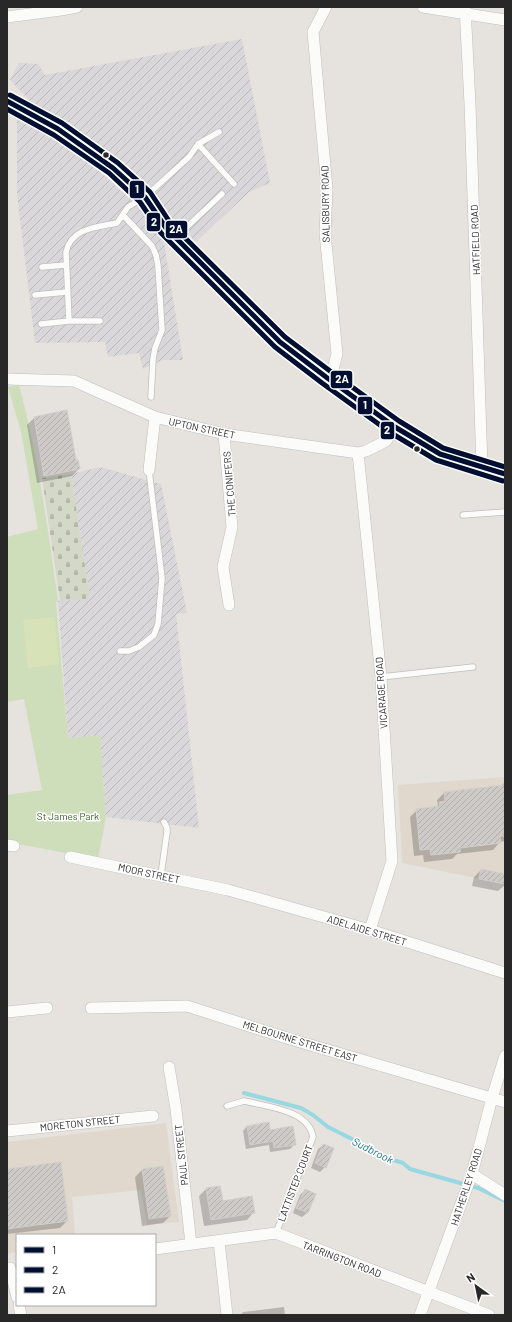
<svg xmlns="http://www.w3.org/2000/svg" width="512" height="1322" viewBox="0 0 512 1322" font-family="Barlow,sans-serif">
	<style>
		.industrial { fill: url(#industrial-furrows) }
		.education { fill: #e0d8cd }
		.cemetery { fill: url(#cemetery-stones) }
		.park { fill: #cedeba }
		.pitch { fill: #d8e2b8 }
		.shadow { fill: #0003 }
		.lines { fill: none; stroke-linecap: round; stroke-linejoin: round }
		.stream { stroke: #98d8e1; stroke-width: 4 }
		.building { fill: url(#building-hatch); stroke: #d1ceca }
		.service-casing { stroke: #c0bfbf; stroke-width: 7 }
		.minor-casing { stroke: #c0bfbf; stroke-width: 12 }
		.secondary-casing { stroke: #c0bfbf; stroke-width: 18 }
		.service { stroke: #fbfbfa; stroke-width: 5.5 }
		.minor { stroke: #fbfbfa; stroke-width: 11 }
		.secondary { stroke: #fbfbfa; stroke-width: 16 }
		.bus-1-casing { stroke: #fff; stroke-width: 8 }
		.bus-2-casing { stroke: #fff; stroke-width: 8 }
		.bus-3-casing { stroke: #fff; stroke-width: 8 }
		.bus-1 { stroke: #000e31; stroke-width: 5 }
		.bus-2 { stroke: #000e31; stroke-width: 5 }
		.bus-3 { stroke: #000e31; stroke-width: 5 }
		.bus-dot { fill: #282828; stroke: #fff; stroke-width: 1.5 }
		.labels { text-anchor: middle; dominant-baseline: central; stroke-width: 3; stroke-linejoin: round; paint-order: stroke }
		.street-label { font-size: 10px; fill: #282828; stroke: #fff }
		.park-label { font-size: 10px; fill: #355d20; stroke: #fff }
		.water-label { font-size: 11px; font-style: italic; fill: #19738b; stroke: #fff }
		.line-badge { stroke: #fff; stroke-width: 1.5 }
		.badge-label { font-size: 11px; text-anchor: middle; font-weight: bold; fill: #fff }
	</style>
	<defs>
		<pattern id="industrial-furrows" width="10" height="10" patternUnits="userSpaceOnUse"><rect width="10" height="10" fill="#d9d7d9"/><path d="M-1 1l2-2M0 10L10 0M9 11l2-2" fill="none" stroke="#bab9ba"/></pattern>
		<pattern id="cemetery-stones" width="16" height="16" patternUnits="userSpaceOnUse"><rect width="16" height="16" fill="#d4d9c7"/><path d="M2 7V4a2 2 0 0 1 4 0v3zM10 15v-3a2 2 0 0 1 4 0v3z" fill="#b6baab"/></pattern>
		<pattern id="building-hatch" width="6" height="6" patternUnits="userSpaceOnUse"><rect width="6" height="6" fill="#cecac8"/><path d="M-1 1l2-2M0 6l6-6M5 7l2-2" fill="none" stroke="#b1aeac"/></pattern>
	</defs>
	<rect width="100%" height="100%" fill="#e6e2de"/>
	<path class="industrial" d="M242 39 270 183 249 192 196 242 144 189 107 156 31 102 10 80 19 63 38 64 45 75Z
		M17 113 94 166 130 199 164 233V243L183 360H163L143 369 139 353 108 357 105 342 35 343 17 194Z
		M100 467 161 484 187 613 176 614 199 828 106 817 100 736 68 738 58 601 90 599 71 474Z"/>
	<path class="education" d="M505 777V884L402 863 398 785Z
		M166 1123 179 1222 147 1225 141 1190 72 1197 75 1235H17V1252L7 1254V1142Z"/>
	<path class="cemetery" d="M71 474 90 599 60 601 42 478Z"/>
	<path class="park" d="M19 385C38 456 48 529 58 601L56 602 68 738 100 735 106 817 98 859 7 842V795L42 790 24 699 7 702V537L38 529 21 432 8 387Z"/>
	<path class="pitch" d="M54 617 59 664 28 668 23 620Z"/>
	<path class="shadow" d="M67 411 75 461 79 469 72 476 37 483 27 425 34 418Z
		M505 782V841L500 842 493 850 457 854 452 859 424 862 423 855 414 856 410 817 417 810 435 808 438 805 437 800 444 793 500 787Z
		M481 870 505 875V885L498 891 472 886 474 877Z
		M247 1126 269 1131 295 1144 290 1149 270 1152 269 1145 246 1149 243 1131Z
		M323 1145 325 1167 320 1172 311 1168 318 1149Z
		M7 1170 67 1221 60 1228 7 1234Z
		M142 1170 170 1216 163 1223 142 1226 135 1177Z
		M220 1187 222 1202 254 1212 247 1220 204 1226 199 1196 206 1189Z
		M305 1190 314 1195 307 1213 302 1217 293 1213 300 1195Z
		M284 1307 285 1315H241L243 1312Z"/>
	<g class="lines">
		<path class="stream" d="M244 1093 301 1108 313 1115 328 1127 356 1141 365 1147 387 1158 403 1163 410 1169 478 1188 505 1201"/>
	</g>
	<path class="building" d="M67 410 76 460H78L80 469 44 476 34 417Z
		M505 785V836H500L501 843 460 848V852L431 855 430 849 420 850 416 809 440 806 439 802 445 801 444 792Z
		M481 869 505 874V884L479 879Z
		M269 1122 270 1130 293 1126 296 1145 274 1148 273 1141 250 1145 247 1126Z
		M323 1144 334 1148 326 1168 315 1163Z
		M61 1162 68 1221 7 1229V1169Z
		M163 1166 171 1216 149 1219 142 1169Z
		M220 1186 223 1201 252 1196 255 1213 211 1220 206 1188Z
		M305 1189 316 1194 308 1213 296 1208Z"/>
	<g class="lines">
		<g class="service-casing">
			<path id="service" d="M198 144 234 184
				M123 215 152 246 156 255 158 266 162 330 155 348 153 359 151 397
				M176 237 222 194
				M42 267 66 265
				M35 295 67 292
				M69 321 66 252C71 228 97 227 117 223L128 207 145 197 189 157 198 144 219 132
				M41 324 69 321H100
				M463 515 505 512
				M120 651H129L139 647 154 635 158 624 162 578 149 470
				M381 677 473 667
				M161 875 167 832V828L164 822
				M227 1106 244 1101 249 1102C270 1107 309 1111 313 1137L276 1233"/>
		</g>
		<g class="minor-casing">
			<path id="minor" d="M326 7 313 32 327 189 325 233 337 354 333 369 326 377
				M423 7 505 20
				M465 7 470 104 482 467
				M7 17 61 10 77 7
				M7 379 74 381 155 417 224 434 358 453 366 451 386 441 395 427
				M224 434 232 527 223 567 229 605
				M358 453 381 677 392 861 370 930
				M149 470 155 417
				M7 845 14 846
				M70 857 228 890 370 930 505 973
				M91 1008 187 1006 290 1039 505 1102
				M7 1012 47 1008
				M169 1067 176 1109 191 1244
				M7 1131 153 1116
				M472 1174 505 1195
				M219 1241 227 1315
				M155 1249 276 1233 489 1315
				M7 1268H10L17 1297
				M19 1305 21 1315
				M420 1315 472 1174 492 1098 505 1056"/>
		</g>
		<g class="secondary-casing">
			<path id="secondary" d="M7 101 58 129 113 168 145 197 166 228 280 342 326 377 395 427 440 454 505 474"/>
		</g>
		<use href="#service" class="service"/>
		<use href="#minor" class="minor"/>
		<use href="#secondary" class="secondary"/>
		<g class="bus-1-casing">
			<path id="bus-1" d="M7 101 58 129 113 168 145 197 166 228 280 342 326 377 395 427 440 454 505 474"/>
		</g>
		<g class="bus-2-casing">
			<path id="bus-2" d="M7 109 54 135 109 173 140 202 161 233 275 347 322 383 391 433 436 460 503 481"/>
		</g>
		<g class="bus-3-casing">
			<path id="bus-3" d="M10 95 62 123 118 163 150 192 171 224 285 337 330 371 399 421 443 448 505 467"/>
		</g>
		<use href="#bus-1" class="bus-1"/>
		<use href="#bus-2" class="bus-2"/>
		<use href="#bus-3" class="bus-3"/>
	</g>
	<g class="bus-dot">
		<circle cx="106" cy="155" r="3.5"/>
		<circle cx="417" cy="449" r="3.5"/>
	</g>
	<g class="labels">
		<g class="street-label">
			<text transform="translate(325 204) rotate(-91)">SALISBURY ROAD</text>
			<text transform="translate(475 240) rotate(-92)">HATFIELD ROAD</text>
			<text transform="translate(202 428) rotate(12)">UPTON STREET</text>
			<text transform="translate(229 484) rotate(-95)">THE CONIFERS</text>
			<text transform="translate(381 693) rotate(-94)">VICARAGE ROAD</text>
			<text transform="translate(149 873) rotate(12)">MOOR STREET</text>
			<text transform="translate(367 930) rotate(17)">ADELAIDE STREET</text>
			<text transform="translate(300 1041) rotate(17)">MELBOURNE STREET EAST</text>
			<text transform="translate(80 1123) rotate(-6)">MORETON STREET</text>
			<text transform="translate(181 1155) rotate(-96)">PAUL STREET</text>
			<text transform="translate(295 1183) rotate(-69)">LATTISTEP COURT</text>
			<text transform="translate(466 1187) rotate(-72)">HATHERLEY ROAD</text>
			<text transform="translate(342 1259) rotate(21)">TARRINGTON ROAD</text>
		</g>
		<g class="park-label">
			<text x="68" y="816">St James Park</text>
		</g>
		<g class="water-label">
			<text transform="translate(373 1150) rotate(27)">Sudbrook</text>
		</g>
	</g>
	<g class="line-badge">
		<rect x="129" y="180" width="16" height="19" rx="4" fill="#000e31"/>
		<rect x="146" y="212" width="15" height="20" rx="4" fill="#000e31"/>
		<rect x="165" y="220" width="23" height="19" rx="4" fill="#000e31"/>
		<rect x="330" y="370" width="23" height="19" rx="4" fill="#000e31"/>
		<rect x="357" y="396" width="16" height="19" rx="4" fill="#000e31"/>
		<rect x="380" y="421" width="15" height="19" rx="4" fill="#000e31"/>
	</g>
	<g class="badge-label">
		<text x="137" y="193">1</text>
		<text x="154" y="226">2</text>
		<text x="176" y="233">2A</text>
		<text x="342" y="383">2A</text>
		<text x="365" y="409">1</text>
		<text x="387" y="434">2</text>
	</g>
	<rect width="512" height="1322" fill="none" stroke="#282828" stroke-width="16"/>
	<rect x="16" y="1234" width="140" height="72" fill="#ffffff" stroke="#a9a9a9"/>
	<rect x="24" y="1247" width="20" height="6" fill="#000e31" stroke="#a9a9a9"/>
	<text x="52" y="1254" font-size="12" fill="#282828">1</text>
	<rect x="24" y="1267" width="20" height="6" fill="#000e31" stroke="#a9a9a9"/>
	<text x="52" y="1274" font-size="12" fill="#282828">2</text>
	<rect x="24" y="1287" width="20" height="6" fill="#000e31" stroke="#a9a9a9"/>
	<text x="52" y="1294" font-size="12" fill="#282828">2A</text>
	<g transform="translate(476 1286) rotate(327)" stroke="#ffffff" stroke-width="3" paint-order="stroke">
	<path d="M0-3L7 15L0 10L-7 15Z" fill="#282828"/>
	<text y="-6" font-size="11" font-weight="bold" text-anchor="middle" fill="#282828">N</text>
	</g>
</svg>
